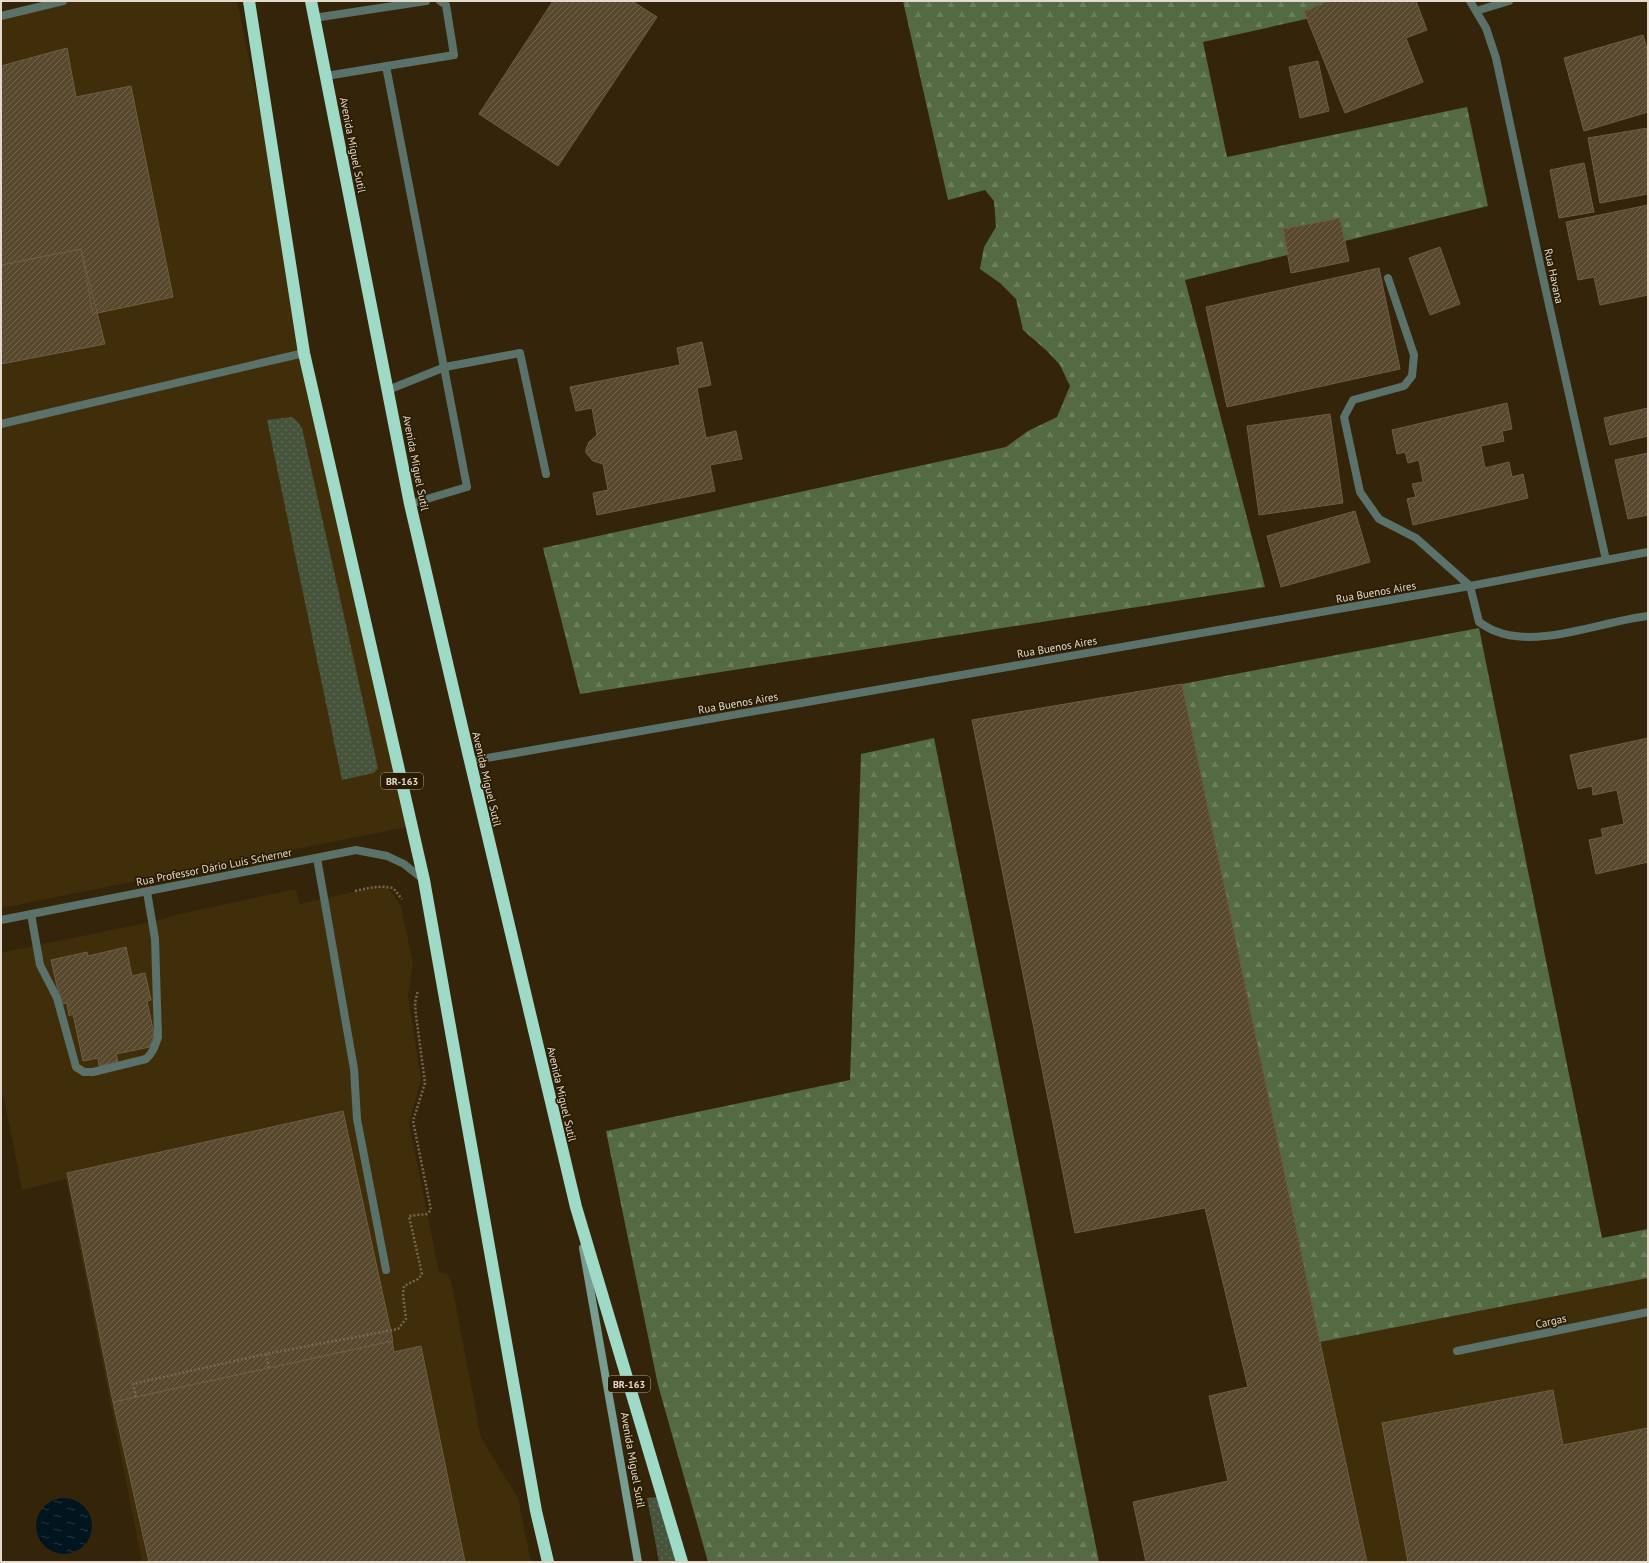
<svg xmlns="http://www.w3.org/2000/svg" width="1649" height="1563" viewBox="0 0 1649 1563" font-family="'PT Sans',sans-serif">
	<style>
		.built { fill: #402e0a }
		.green { fill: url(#green-dots) }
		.forest { fill: url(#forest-firs) }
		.water { fill: url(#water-ripples) }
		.building { fill: url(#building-hatch); stroke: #6e5d42 }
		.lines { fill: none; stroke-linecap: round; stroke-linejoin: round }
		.path { stroke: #756851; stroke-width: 2.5; stroke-dasharray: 2 2; stroke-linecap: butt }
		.lane { stroke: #5b726a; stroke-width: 8 }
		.street { stroke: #5b726a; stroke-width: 8 }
		.secondary { stroke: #779c90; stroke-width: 8 }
		.highway { stroke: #9fdac7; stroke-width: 12 }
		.labels { text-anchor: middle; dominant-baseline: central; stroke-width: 3.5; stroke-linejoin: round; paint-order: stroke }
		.shield { fill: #2a1c02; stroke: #aca28f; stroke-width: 1 }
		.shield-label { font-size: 10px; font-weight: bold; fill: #e4dbcc }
		.street-label { font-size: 11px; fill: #e4dbcc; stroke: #2a1c02 }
	</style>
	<defs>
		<pattern id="green-dots" width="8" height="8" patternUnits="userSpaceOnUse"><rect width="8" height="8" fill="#46543b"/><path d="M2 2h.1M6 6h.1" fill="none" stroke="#616c56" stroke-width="1.8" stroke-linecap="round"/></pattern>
		<pattern id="forest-firs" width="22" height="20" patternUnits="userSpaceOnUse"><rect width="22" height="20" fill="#546a42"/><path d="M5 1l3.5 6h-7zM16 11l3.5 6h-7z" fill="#6c7f5c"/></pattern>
		<pattern id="water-ripples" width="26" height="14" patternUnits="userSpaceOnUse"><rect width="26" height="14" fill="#00151e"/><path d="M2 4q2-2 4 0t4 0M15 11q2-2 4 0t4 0" fill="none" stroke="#25363e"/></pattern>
		<pattern id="building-hatch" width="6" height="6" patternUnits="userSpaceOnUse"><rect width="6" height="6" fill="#58492e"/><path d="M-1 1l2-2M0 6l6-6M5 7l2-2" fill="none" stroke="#70634b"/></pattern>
	</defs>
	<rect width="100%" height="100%" fill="#34250a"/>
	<path class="built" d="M74 1H237L407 827 1 908V19Z
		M379 886H385L393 894 401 907 413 963 408 996 421 1080 409 1124 439 1272 447 1274 451 1280 481 1438 518 1498 531 1562H142L66 1179 22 1190 6 1108 1 1089V953L164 919 176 915 295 889 300 904Z
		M1648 1278V1562H1367L1320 1342Z"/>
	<path class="green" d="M292 417 298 422 302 428 378 768 374 773 342 780 267 420Z
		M659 1497 678 1562H659L647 1498Z"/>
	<path class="forest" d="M903 1H1387L1203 42 1227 157 1467 107 1488 206 1185 280 1265 587 580 694 543 548 1006 447 1028 431 1057 417 1070 386 1060 365 1047 351 1023 330 1016 299 1000 283 980 269 984 247 996 227 994 201 985 190 948 200Z
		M1479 628 1602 1238 1648 1229V1278L1320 1342 1182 684Z
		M934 738 1099 1562H708L658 1385 606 1131 850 1080 861 754Z"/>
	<path class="water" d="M36 1526a28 28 0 1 1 56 0a28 28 0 1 1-56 0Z"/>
	<path class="building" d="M553 1H632L657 17 558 166 479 114Z
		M1329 1H1416L1427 30 1406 38 1423 82 1345 113 1304 11Z
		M1643 35 1648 52V112L1584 131 1564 58Z
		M67 48 76 97 131 86 173 297 93 314 81 249 1 265V66Z
		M1318 61 1329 111 1300 118 1289 67Z
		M1648 128V194L1600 203 1588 138Z
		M1584 163 1594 212 1559 218 1550 170Z
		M1648 205V295L1600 305 1594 277 1578 280 1566 222Z
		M1340 218 1349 261 1291 273 1283 229Z
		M1440 247 1460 304 1430 315 1409 258Z
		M81 249 105 344 1 364V265Z
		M1379 268 1400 369 1227 407 1206 307Z
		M702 342 711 385 697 388 706 438 736 431 742 459 710 465 715 491 597 515 593 493 608 490 603 464 593 461 586 453V449L589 442 597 435 592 408 576 411 570 387 680 365 677 348Z
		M1507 403 1512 429 1502 431 1504 441 1481 446 1485 468 1509 462 1512 477 1523 474 1528 498 1413 525 1407 499 1416 497 1412 484 1423 482 1419 460 1408 463 1405 452 1397 454 1392 430Z
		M1648 408V436L1610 445 1604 418Z
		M1330 414 1343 503 1259 515 1247 426Z
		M1648 453V515L1628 519 1615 460Z
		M1355 511 1370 562 1281 587 1267 536Z
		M1182 684 1320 1342 1367 1562H1146L1133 1502 1228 1481 1209 1396 1248 1387 1205 1208 1075 1233 972 720Z
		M1648 738V862L1596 874 1589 840 1603 837 1601 829 1624 824 1617 790 1593 795 1592 786 1578 789 1570 755Z
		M126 947 132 976 145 973 151 1000 147 1001 154 1034 150 1047 116 1054 118 1061 99 1066 98 1058 83 1061 73 1014 69 1016 67 1003 61 1004 51 960 87 952 88 956Z
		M343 1111 393 1341 113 1402 67 1173Z
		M392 1341 394 1352 421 1346 465 1562H149L113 1402Z
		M1553 1390 1563 1445 1648 1428V1562H1408L1382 1423Z"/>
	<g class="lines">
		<path class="path" d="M355 891C368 888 379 885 393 888L402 899
			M266 1354 269 1368
			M136 1397 133 1384 266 1354 398 1329 406 1319 403 1295 404 1286 418 1279 422 1274 409 1216 427 1214 431 1210 413 1121 425 1083 416 1015 415 1003 418 990"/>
		<path class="lane" d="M314 18 426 1
			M386 66 467 487 410 504
			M326 76 454 55 446 5 440 1
			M1388 278 1414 355 1412 376 1404 386 1353 400 1344 417 1360 492 1379 519 1416 538 1470 586 1479 622C1484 625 1489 629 1495 631 1539 649 1602 621 1648 616
			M388 390 445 367 520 353 546 474
			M1 424 304 353
			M317 858 354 1069 357 1119 386 1270
			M31 914 40 965 57 998 76 1067 84 1072H93L146 1059C153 1053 155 1046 158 1037L155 939 147 892
			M1457 1351 1648 1312"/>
		<path class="street" d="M1470 1 1486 28 1496 58 1541 269 1606 560
			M1476 11 1509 1
			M1 16 63 1
			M470 761 1470 586 1648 552
			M1 920 356 850 387 856 404 864 424 880"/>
		<path class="secondary" d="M583 1248 638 1562"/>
		<path class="highway" d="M249 1 304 353 424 880 536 1511 548 1562
			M311 1 410 504 470 761 576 1207 682 1562"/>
	</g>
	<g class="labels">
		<g class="shield">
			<rect x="381" y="773" width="42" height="16" rx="3"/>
			<rect x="608" y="1376" width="42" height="16" rx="3"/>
		</g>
		<g class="shield-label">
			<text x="402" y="781">BR-163</text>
			<text x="629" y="1384">BR-163</text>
		</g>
		<g class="street-label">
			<text transform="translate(353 145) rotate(79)">Avenida Miguel Sutil</text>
			<text transform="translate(1554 276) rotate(78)">Rua Havana</text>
			<text transform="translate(416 463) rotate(79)">Avenida Miguel Sutil</text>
			<text transform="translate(1376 592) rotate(-10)">Rua Buenos Aires</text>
			<text transform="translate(1057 647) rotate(-10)">Rua Buenos Aires</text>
			<text transform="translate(738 703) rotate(-10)">Rua Buenos Aires</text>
			<text transform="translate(487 779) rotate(77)">Avenida Miguel Sutil</text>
			<text transform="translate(214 867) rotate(-11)">Rua Professor Dário Luís Scherner</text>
			<text transform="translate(562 1094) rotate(77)">Avenida Miguel Sutil</text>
			<text transform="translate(1551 1321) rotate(-12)">Cargas</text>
			<text transform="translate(633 1460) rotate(80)">Avenida Miguel Sutil</text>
		</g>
	</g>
	<rect width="1649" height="1563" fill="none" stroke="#e4dbcc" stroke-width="4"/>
</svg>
